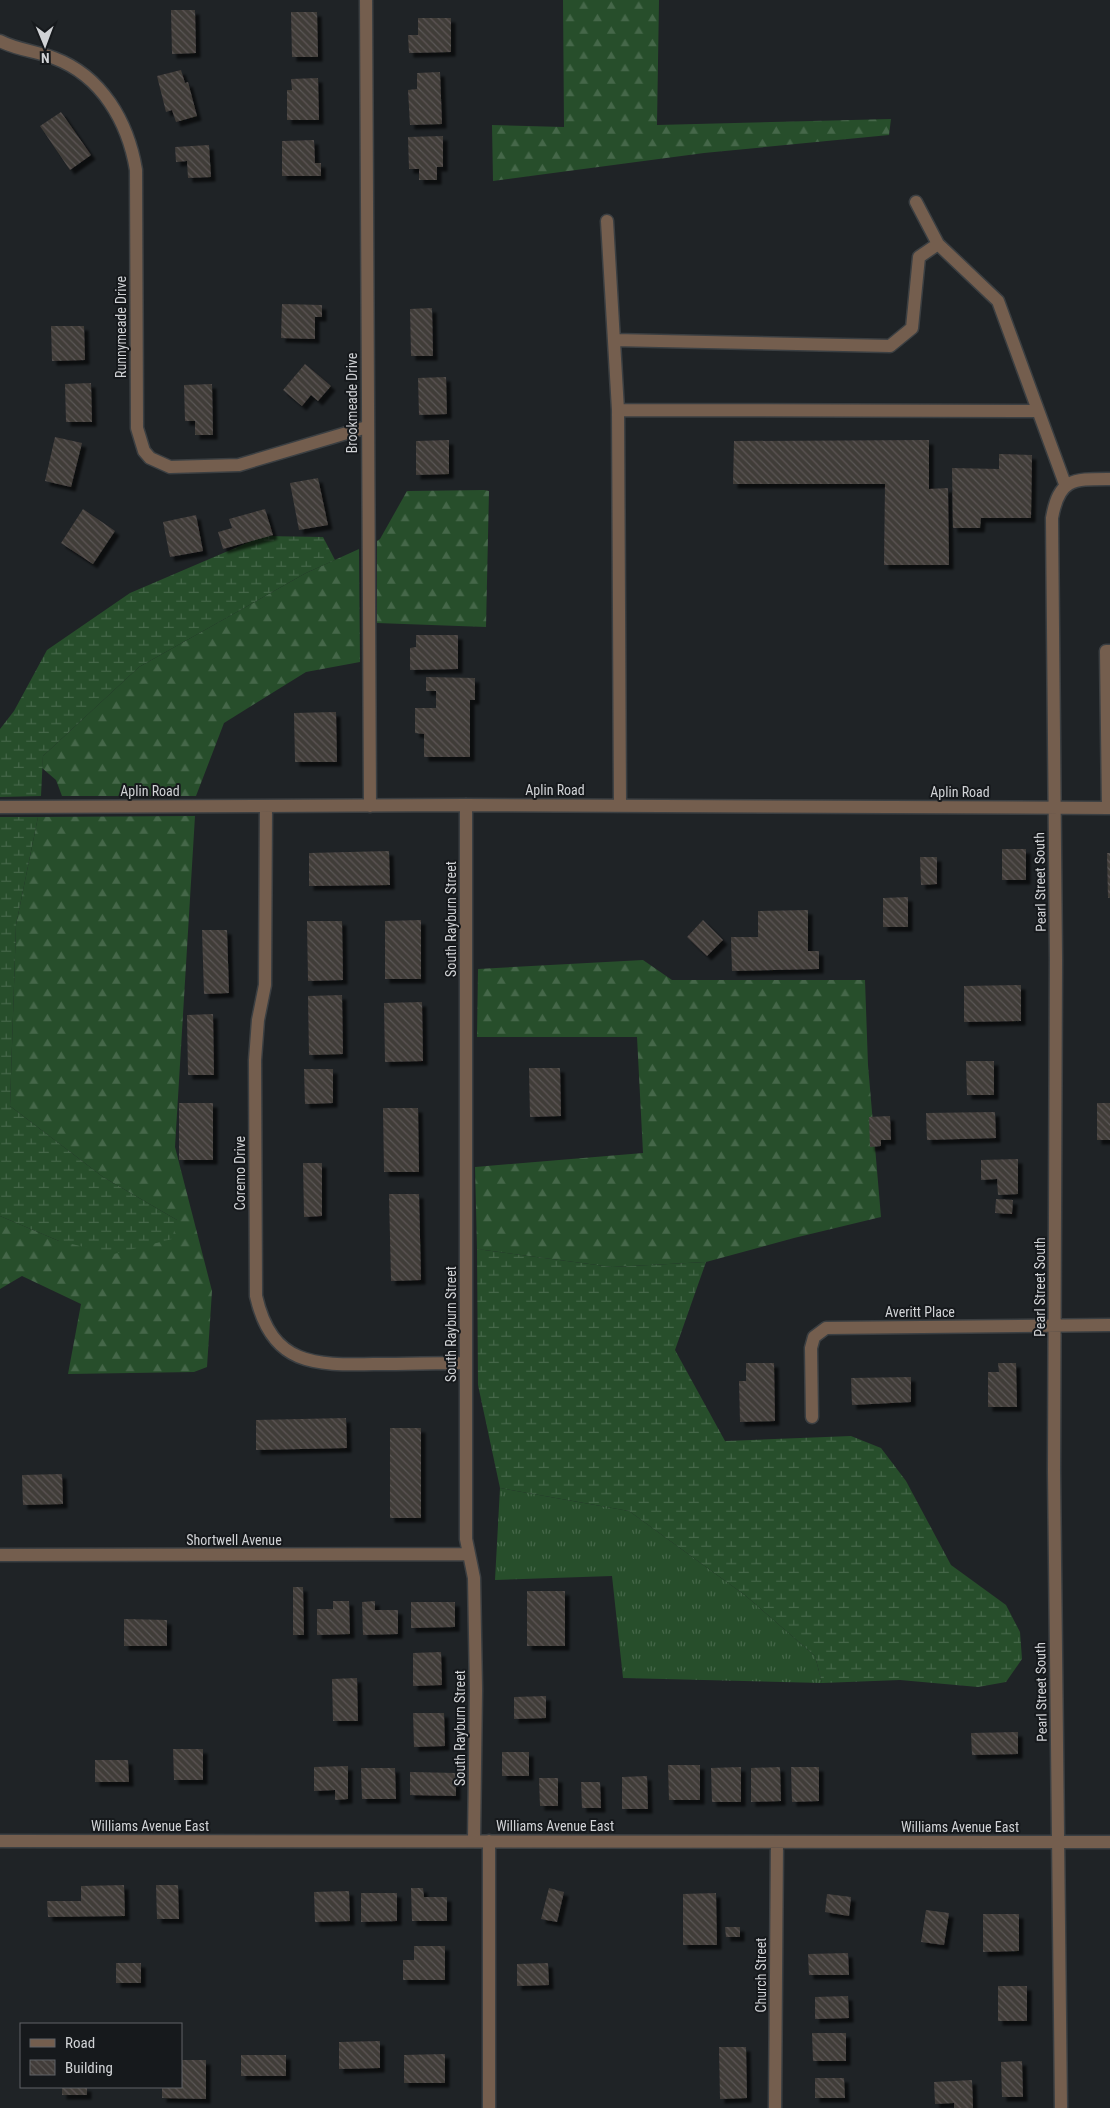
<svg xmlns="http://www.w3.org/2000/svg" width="1110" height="2108" viewBox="0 0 1110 2108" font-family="'Roboto Condensed',sans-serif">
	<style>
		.grass { fill: url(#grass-tufts) }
		.forest { fill: url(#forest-firs) }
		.wetland { fill: url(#wetland-marsh) }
		.building { fill: url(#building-back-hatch); filter: url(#shadow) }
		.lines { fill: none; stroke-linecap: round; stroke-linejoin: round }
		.minor-casing { stroke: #3b3f42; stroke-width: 15 }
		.minor { stroke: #745e4e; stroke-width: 12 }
		.labels { text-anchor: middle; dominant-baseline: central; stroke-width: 4; stroke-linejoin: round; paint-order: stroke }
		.street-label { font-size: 14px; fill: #d1d3d6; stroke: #16191c }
	</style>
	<defs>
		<pattern id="grass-tufts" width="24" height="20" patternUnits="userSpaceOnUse" patternTransform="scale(1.25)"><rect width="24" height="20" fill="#274e2b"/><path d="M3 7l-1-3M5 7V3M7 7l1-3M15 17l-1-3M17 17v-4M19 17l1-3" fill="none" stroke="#456749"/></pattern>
		<pattern id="forest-firs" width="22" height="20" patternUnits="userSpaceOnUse" patternTransform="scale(1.25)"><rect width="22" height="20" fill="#274e2b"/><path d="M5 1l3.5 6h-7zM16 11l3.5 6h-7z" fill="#456749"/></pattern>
		<pattern id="wetland-marsh" width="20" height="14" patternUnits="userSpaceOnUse" patternTransform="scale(1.25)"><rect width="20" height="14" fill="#274e2b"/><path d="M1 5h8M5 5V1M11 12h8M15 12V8" fill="none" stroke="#456749"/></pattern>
		<pattern id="building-back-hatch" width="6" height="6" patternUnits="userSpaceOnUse" patternTransform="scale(1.25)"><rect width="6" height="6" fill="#413c39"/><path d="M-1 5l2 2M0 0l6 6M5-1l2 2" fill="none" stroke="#5b5755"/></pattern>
		<filter id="shadow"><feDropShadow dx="4.5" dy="4.5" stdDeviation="1" flood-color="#0009"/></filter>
	</defs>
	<rect width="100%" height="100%" fill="#1f2326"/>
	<path class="grass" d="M500 1488 629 1511 746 1596 815 1656 822 1683 623 1678 612 1576 495 1580Z"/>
	<path class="forest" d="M563 0H659L657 125 891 119 889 135 704 153 493 181 492 125 564 127Z
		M484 490 489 491 486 627 377 623V541L380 539 407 491Z
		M359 549 360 662 306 672 224 723 196 796H62L56 780 42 768 43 756 139 667 306 573Z
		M195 816 175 1147 212 1291 207 1367 194 1372 68 1374 81 1304 22 1276 0 1289V1216L59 1241 177 1220 103 1177 10 1106 16 925 38 817Z
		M643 960 672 980H865L868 1065 881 1217 794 1238 706 1262 612 1267 477 1249 475 1167 643 1153 637 1037H477L478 969Z"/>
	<path class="wetland" d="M263 536 323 537 335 560 306 573 139 667 43 756 41 796 0 797V729L14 711 47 650 130 593Z
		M0 817H38L16 925 10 1106 103 1177 177 1220 172 1239 114 1254 59 1241 0 1216Z
		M477 1249 612 1267 706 1262 675 1350 725 1441 851 1436 881 1448 906 1481 951 1565 1006 1605 1020 1632 1022 1659 1006 1682 978 1687 900 1680 822 1683 815 1656 746 1596 629 1511 500 1488 478 1385Z"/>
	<path class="building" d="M171 10H195L196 53 172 54Z
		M291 12H317L318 57H292Z
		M418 18H451V52L409 53 408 35H418Z
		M181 70 185 83 188 82 197 116 176 122 172 110 166 112 157 76Z
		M440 72 442 124 410 125 408 90 417 89V73Z
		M318 78 319 120H287V90H292L291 79Z
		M61 112 91 155 70 170 40 126Z
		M443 136V167H437V180H419V169H409L408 137Z
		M314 140 315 163H321V176H282V141Z
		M209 145 211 177 188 178 187 161 176 162 175 147Z
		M282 304 322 305V317H315V339L281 338Z
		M432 308 433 356H411L410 309Z
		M51 326H84L85 360 52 361Z
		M305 364 331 386 318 401 311 395 302 406 283 390Z
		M446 377 447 414 419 415 418 378Z
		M91 383 92 422H66L65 384Z
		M212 384 213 435H195V421H185L184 385Z
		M55 437 82 443 71 487 45 481Z
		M449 440V474L416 475V441Z
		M929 440V489L948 488 949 565H884L885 484H733L734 441Z
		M999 454 1032 455 1031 518H981L980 528H953L952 468 999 469Z
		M318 478 328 525 299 530 290 483Z
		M83 509 115 531 93 564 61 543Z
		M265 509 273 535 223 549 218 532 232 528 229 519Z
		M196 515 203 551 170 557 163 522Z
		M416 635H458V669L410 670V648L416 647Z
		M426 677 475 678V700H470V757H424V734L415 733V708H436V691H426Z
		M336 712 337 762H295L294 713Z
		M1002 849H1026V880H1002Z
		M389 851 390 885 309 886V853Z
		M1107 853H1110V898H1108Z
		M920 857H937V884L921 885Z
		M908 897V927H883V898Z
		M808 910V951H819V969L732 971 731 937H758V911Z
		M421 920V979H385V921Z
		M703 920 723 940 707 956 687 937Z
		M307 921H342L343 980 308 981Z
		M202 930H227L229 993 204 994Z
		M1021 985V1021L964 1022V986Z
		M342 995 343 1054 309 1055 308 996Z
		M422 1002 423 1061 385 1062 384 1003Z
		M213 1014 214 1075H188L187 1015Z
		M966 1061H994V1095H967Z
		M529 1068H560L561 1116 530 1117Z
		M304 1069H333V1103L305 1104Z
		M179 1103H213V1160H179Z
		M1097 1103H1110V1140H1097Z
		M383 1108H418L419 1172H384Z
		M995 1112 996 1138 927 1140 926 1113Z
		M890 1116 891 1140H881V1146L870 1147 869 1117Z
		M1018 1159V1194L998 1195 997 1179 981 1180V1160Z
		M303 1163H322V1216L304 1217Z
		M389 1194H419L421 1280 391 1281Z
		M996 1199 1013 1200 1012 1214 995 1213Z
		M746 1363H774L775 1421 740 1422 739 1381H746Z
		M998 1363H1016L1017 1407H988V1372H999Z
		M911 1377V1402L852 1405 851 1378Z
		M346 1418 347 1448 256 1450V1420Z
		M390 1428H421V1518H390Z
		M62 1474 63 1504 23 1505 22 1475Z
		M293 1587H303L304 1635H293Z
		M527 1591H565V1646H527Z
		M333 1601H349L350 1634 317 1635V1609H333Z
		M375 1601V1610H398V1634L363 1635 362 1602Z
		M411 1602H455V1627L411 1628Z
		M124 1619 167 1620V1646H124Z
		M441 1652 442 1685 413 1686V1653Z
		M357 1678 358 1721H333L332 1679Z
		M546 1696V1718L514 1719V1697Z
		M413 1713H444L445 1746 414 1747Z
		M1018 1732V1754L972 1755 971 1733Z
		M173 1749H203V1780H174Z
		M502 1752H529V1776H502Z
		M95 1760H128L129 1782H95Z
		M668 1765H700V1800H669Z
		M348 1766V1799L335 1800V1790L314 1791V1767Z
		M741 1767V1802H712L711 1768Z
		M780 1767 781 1801 751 1802V1768Z
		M791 1767H819V1801L792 1802Z
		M361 1768H395L396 1799H362Z
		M410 1772 456 1773V1796L410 1795Z
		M647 1776 648 1809H622V1777Z
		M539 1778H558V1806H540Z
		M581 1782H600L601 1808H582Z
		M124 1885 125 1916 48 1917 47 1901H81V1886Z
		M156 1885H178L179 1919H157Z
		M411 1888H423L424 1897H447V1921H412Z
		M549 1888 564 1892 557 1922 541 1919Z
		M349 1891 350 1921 315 1922 314 1892Z
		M361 1893H397V1921L361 1922Z
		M716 1893 717 1945H683V1894Z
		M827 1894 851 1897 849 1916 825 1912Z
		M926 1910 949 1913 944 1945 921 1942Z
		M983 1914H1019V1951L983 1952Z
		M725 1927H740V1937H726Z
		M414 1946H445V1980H403V1960H414Z
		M848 1953 849 1975H809L808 1954Z
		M116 1963H141V1983H116Z
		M548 1963 549 1985 517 1986V1964Z
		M998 1986H1027V2021H998Z
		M848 1996 849 2018 815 2019V1997Z
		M812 2033H846V2061H813Z
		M380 2041V2068L339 2069V2042Z
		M719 2047H746L747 2098 720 2099Z
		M445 2054V2083H404V2055Z
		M241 2055H286V2076H241Z
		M181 2060H206V2099L162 2098V2087H181Z
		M1022 2061 1023 2097H1002L1001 2062Z
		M815 2078H844L845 2098H815Z
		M972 2080 973 2108H954V2103L935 2104 934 2082Z
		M62 2087H87V2095H62Z"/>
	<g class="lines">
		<g class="minor-casing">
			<path id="minor" d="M366 0 370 806
				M0 41C17 50 36 51 54 58 102 76 128 122 136 170L137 428 144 451 150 458 170 467 239 465 367 427
				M916 202 938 244 998 301 1065 484
				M607 221 618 410 620 806
				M614 340 890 346 912 328 919 257 938 244
				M618 410 1038 411
				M466 805V1539L474 1578 476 1690 474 1841
				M266 806 265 985 258 1020 255 1060 256 1296C272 1367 316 1365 377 1364 407 1364 436 1363 466 1363
				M0 807 466 805 1110 808
				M1108 808 1106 651H1110
				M812 1417 811 1348 814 1337 826 1328 1110 1325
				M0 1555 469 1554
				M0 1841 1110 1842
				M489 1841V2108
				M775 2108 777 1842
				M1061 2108 1054 1471 1056 959 1052 518C1059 478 1073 479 1110 479"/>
		</g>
		<use href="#minor" class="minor"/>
	</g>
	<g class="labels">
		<g class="street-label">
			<text transform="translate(121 327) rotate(-90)">Runnymeade Drive</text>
			<text transform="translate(352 403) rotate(-90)">Brookmeade Drive</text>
			<text x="555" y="790">Aplin Road</text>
			<text x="150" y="791">Aplin Road</text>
			<text x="960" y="792">Aplin Road</text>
			<text transform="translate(1040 882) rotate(-91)">Pearl Street South</text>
			<text transform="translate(451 919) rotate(-90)">South Rayburn Street</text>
			<text transform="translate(240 1173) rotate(-90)">Coremo Drive</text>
			<text transform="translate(1040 1287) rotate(-90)">Pearl Street South</text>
			<text x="920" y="1312">Averitt Place</text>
			<text transform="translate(451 1324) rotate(-90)">South Rayburn Street</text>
			<text x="234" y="1540">Shortwell Avenue</text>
			<text transform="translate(1041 1692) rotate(-91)">Pearl Street South</text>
			<text transform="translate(460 1728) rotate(-90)">South Rayburn Street</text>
			<text x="150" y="1826">Williams Avenue East</text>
			<text x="555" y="1826">Williams Avenue East</text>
			<text x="960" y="1827">Williams Avenue East</text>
			<text transform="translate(761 1975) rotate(-90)">Church Street</text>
		</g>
	</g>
	<rect x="20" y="2023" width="162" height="65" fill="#16191c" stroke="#616366"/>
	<rect x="30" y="2039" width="25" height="8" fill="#745e4e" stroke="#616366"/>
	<text x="65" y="2048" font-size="15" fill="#d1d3d6">Road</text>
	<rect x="30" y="2060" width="25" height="15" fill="url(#building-back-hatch)" stroke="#616366"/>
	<text x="65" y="2073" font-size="15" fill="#d1d3d6">Building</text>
	<g transform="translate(45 45) rotate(179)" stroke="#16191c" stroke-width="4" paint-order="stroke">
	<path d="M0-4L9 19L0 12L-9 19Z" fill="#d1d3d6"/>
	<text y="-8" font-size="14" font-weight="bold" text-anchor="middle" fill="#d1d3d6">N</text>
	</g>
</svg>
